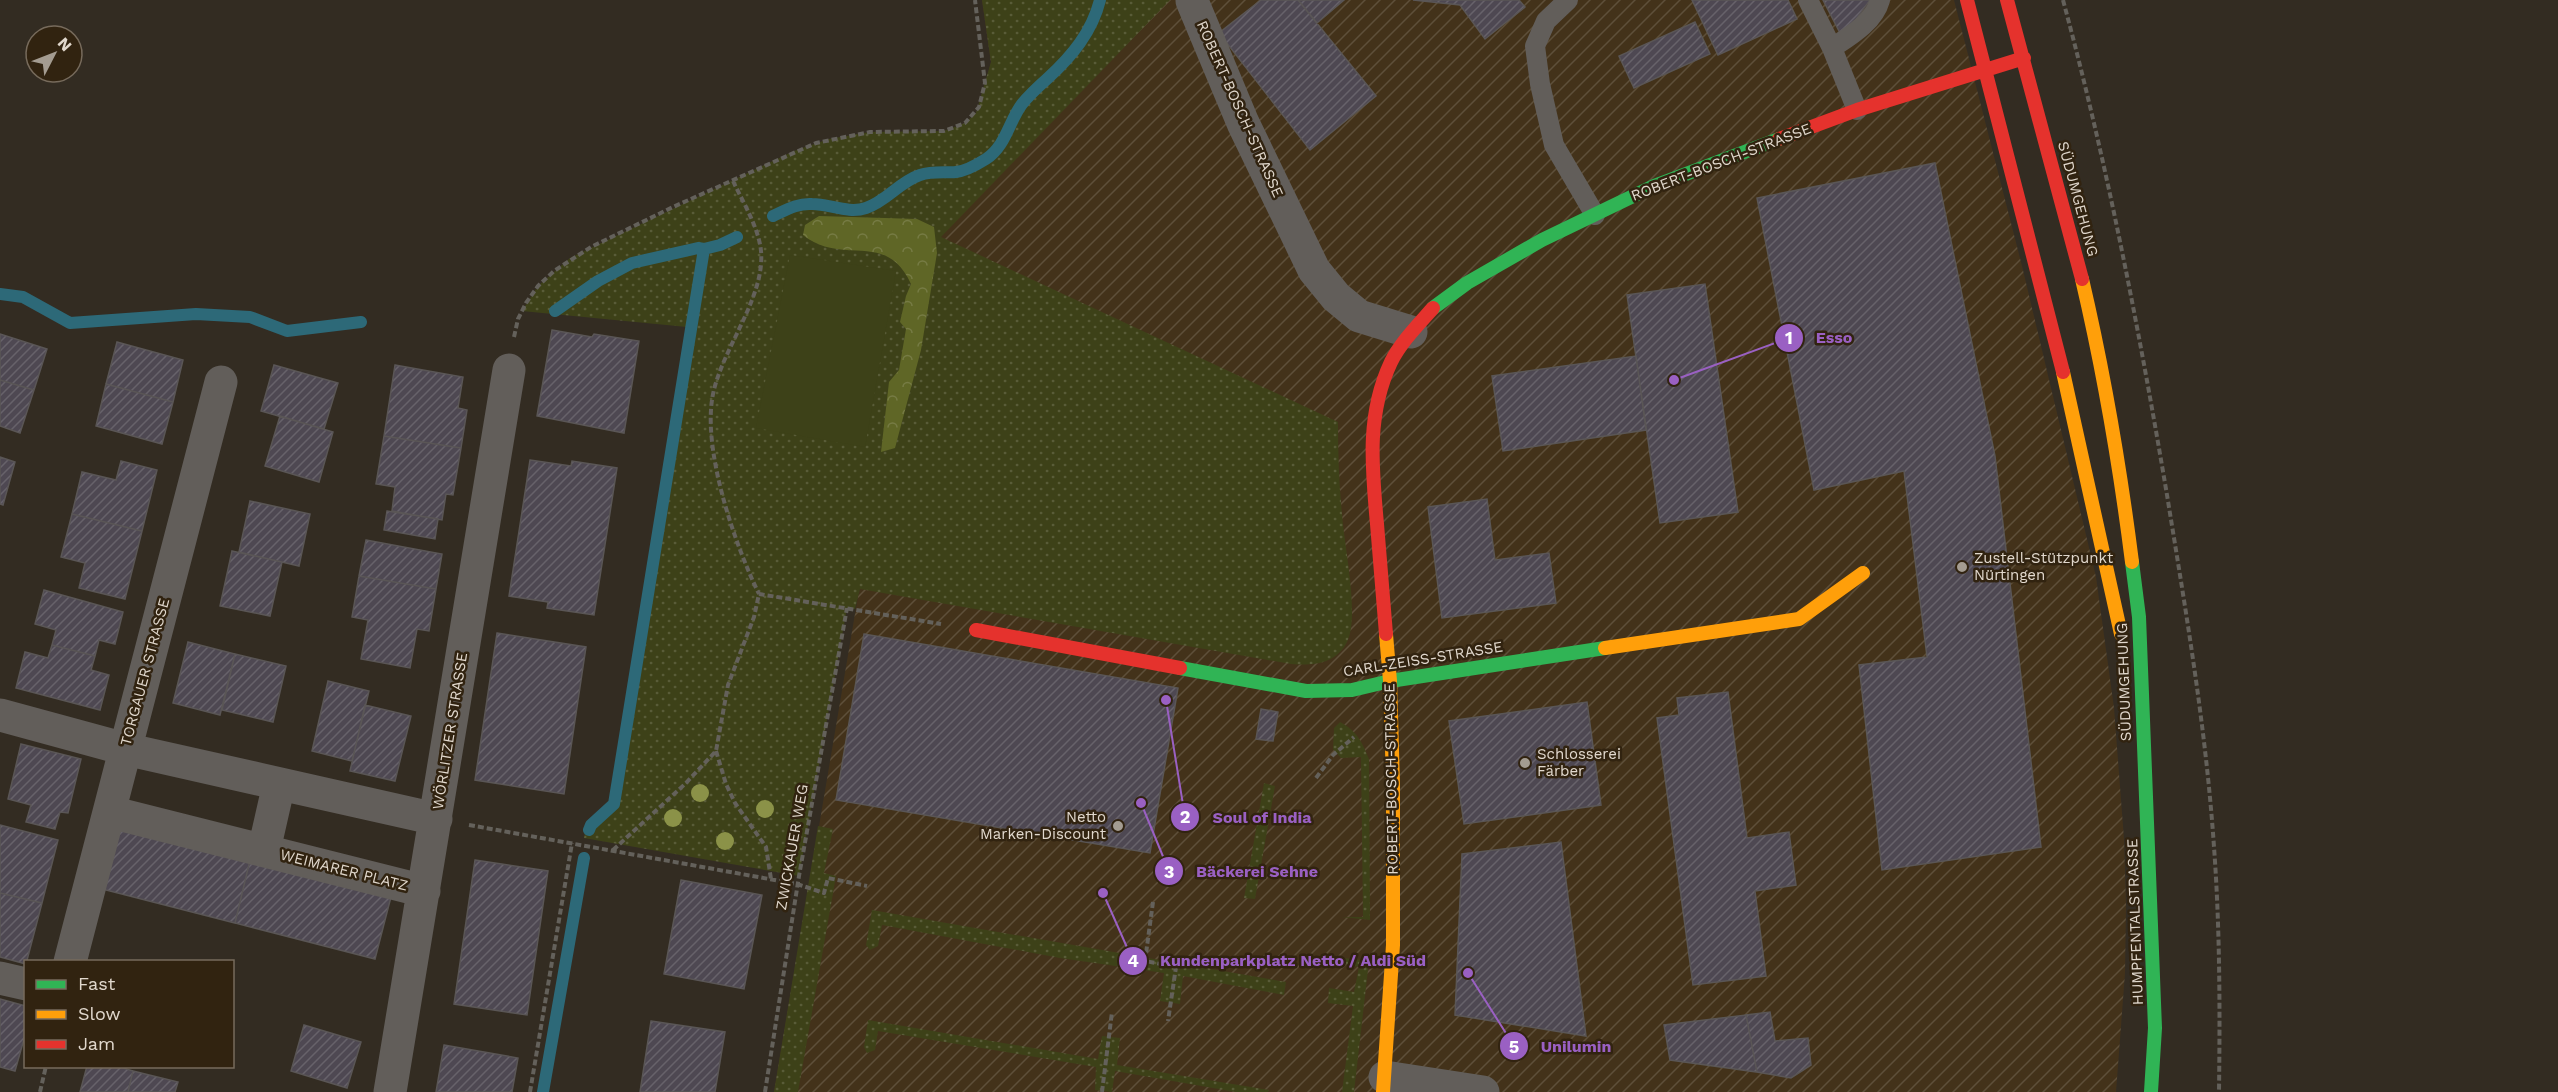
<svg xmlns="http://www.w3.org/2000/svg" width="2558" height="1092" viewBox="0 0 2558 1092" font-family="'Work Sans',sans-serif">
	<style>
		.industrial { fill: url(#industrial-furrows) }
		.grass { fill: url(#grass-dots) }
		.forest { fill: url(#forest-crowns) }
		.garden { fill: #3d4118 }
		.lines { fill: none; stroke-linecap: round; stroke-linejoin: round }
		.stream { stroke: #2d6978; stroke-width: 12 }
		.building { fill: url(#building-hatch); stroke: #5a5656; stroke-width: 1.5 }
		.path { stroke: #64615b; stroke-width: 4; stroke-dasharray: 6 3; stroke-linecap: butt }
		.lane { stroke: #625e5a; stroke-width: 20 }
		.street { stroke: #625e5a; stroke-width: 33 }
		.fast { stroke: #30b455; stroke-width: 14 }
		.slow { stroke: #ff9f0a; stroke-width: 14 }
		.jam { stroke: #e5322d; stroke-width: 14 }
		.tree { fill: #8b9248 }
		.poi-dot { fill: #a49c91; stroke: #312310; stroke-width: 2 }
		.labels { text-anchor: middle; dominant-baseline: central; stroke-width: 5; stroke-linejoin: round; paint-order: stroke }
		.street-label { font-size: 15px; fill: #e1d8cd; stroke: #312310 }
		.poi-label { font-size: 15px; fill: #e1d8cd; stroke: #312310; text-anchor: start }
		.leader { fill: none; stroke: #9a60c3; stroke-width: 2 }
		.callout-dot { fill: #9a60c3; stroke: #312310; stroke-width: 2 }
		.mark-label { font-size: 18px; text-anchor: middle; font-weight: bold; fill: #fff }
		.callout-label { font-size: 16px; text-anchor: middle; font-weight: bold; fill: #9a60c3; stroke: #312310; stroke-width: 5; stroke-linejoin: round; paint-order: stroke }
	</style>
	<defs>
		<pattern id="industrial-furrows" width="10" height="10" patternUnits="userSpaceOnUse" patternTransform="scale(1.5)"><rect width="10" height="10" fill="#43321a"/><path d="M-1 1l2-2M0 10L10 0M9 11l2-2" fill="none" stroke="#5e4f3a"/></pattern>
		<pattern id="grass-dots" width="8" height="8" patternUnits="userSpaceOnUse" patternTransform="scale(1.5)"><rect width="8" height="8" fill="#3d4118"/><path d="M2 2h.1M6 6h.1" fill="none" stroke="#595c38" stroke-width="1.8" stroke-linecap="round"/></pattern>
		<pattern id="forest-crowns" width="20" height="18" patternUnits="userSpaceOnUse" patternTransform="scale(1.5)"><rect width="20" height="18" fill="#5f6626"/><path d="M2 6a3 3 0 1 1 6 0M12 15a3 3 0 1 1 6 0" fill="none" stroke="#767b44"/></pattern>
		<pattern id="building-hatch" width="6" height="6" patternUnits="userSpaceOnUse" patternTransform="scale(1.5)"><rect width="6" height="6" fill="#4e4852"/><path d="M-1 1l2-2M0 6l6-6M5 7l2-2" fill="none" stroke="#67626a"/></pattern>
	</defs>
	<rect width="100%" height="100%" fill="#332c22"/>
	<path class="industrial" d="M982 0H1954L2022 266 2096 577 2114 708 2124 839 2126 906 2125 973 2116 1092H774L858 596 940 237 963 170 991 62Z"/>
	<path class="grass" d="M982 0H1170L941 237 1338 422C1338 453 1339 484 1342 514 1344 545 1360 617 1347 642 1336 664 1313 666 1291 664L860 589 855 609 847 608 799 876 584 838 586 826 613 803 687 327 522 311 538 286 570 258 794 151 829 139 870 132 944 131 965 123 976 113 991 62Z
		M1340 722C1357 731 1362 742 1369 759L1370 920 1342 917H1363L1361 757 1341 758 1333 749 1334 728Z
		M1264 783 1275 786 1255 899 1244 898Z
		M818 826 833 829 824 873 836 876 798 1092H774Z
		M872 910 1286 982 1284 995 1183 976 1180 1004 1160 1001 1164 973 1060 958 882 925 878 946 870 950 866 945Z
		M1344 958 1369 961 1354 1092H1342L1353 1006 1328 1003 1329 988 1354 992 1359 967 1342 963Z
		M868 1020 1098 1059 1102 1036 1120 1038 1117 1065 1269 1090 1268 1092H1236L1115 1071 1112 1092 1095 1090 1096 1067 878 1031 875 1050 867 1053 864 1047Z"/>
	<path class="forest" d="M819 216 917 219 934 227 937 253 921 350 895 448 881 452 889 382 899 370 906 329 900 322 906 296 911 284C886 229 843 267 803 235L805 225Z"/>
	<path class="garden" d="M790 255 896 271 865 447 756 428Z"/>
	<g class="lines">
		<path class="stream" d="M773 216C786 210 798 203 812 204 830 204 848 214 866 208 887 201 899 182 920 175 932 171 944 173 956 172 966 171 978 164 986 159 1006 146 1009 121 1022 104 1030 94 1039 86 1048 78 1072 56 1092 32 1100 0
			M0 294 23 297 70 323 196 314 250 317 287 331 361 322
			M555 311 598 281 632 263 698 248 704 249
			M589 830 591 825 614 804 704 249 720 245 737 237
			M543 1092 584 858"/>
	</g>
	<path class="building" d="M1261 0H1298L1376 96 1310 150 1219 33Z
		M1298 0H1344L1317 23Z
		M1413 0H1519L1525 7 1485 39 1460 5Z
		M1692 0H1788L1797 19 1718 55Z
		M1823 0H1870L1852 25 1840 33Z
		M1695 22 1710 54 1634 88 1619 56Z
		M1935 163 1995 456 2041 847 1882 870 1859 665 1927 657 1904 471 1814 490 1757 198Z
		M1705 284 1738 512 1660 523 1627 295Z
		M552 330 592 337 594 334 639 341 624 433 537 416Z
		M0 334 47 349 34 390 0 380Z
		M117 342 183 360 173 402 106 384Z
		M1636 356 1646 430 1503 451 1492 376Z
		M274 365 338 383 324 429 261 411Z
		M395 365 463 377 458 408 467 410 461 448 384 436Z
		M0 380 34 390 20 433 0 426Z
		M106 384 173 402 162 444 96 426Z
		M280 416 333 432 319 482 265 466Z
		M384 436 461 448 453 495 446 494 442 520 392 511 395 487 376 484Z
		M0 457 15 462 3 505 0 504Z
		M530 460 571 466 572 461 617 468 594 615 547 608 548 602 509 596Z
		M121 461 157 470 142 531 72 514 82 472 116 480Z
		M1487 499 1495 560 1549 553 1556 603 1442 618 1428 507Z
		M250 501 310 514 299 566 239 552Z
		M387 511 438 519 435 539 384 530Z
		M72 514 142 531 125 599 79 588 85 563 61 557Z
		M366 540 442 554 436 589 359 576Z
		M232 551 282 562 270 616 220 606Z
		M359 576 436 589 429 631 417 629 410 668 361 659 368 620 352 617Z
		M44 590 123 612 115 644 99 640 95 656 52 645 56 630 35 624Z
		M497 633 586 647 564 794 475 780Z
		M864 634 1178 688 1150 853 836 800Z
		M188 642 235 654 220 715 173 703Z
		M52 645 95 656 91 670 109 675 100 710 16 688 25 652 48 658Z
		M235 654 286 666 273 722 222 710Z
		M328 681 369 691 352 761 312 751Z
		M1728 692 1747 838 1789 832 1796 885 1755 891 1766 976 1693 985 1657 718 1679 715 1677 698Z
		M1587 702 1601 805 1464 824 1449 721Z
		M365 705 411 716 395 781 350 771Z
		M1261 709 1278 712 1273 741 1256 739Z
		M21 744 81 759 68 813 60 812 55 829 26 822 31 805 8 799Z
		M119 822 251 856 235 923 102 889Z
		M0 825 58 840 42 903 0 893Z
		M1561 842 1586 1036 1455 1015 1462 854Z
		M251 856 392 893 375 959 235 923Z
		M475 860 548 871 527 1015 454 1004Z
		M681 880 762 895 744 989 664 974Z
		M0 893 42 903 26 964 0 957Z
		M0 999 26 1006V1032L15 1071 0 1067Z
		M1770 1012 1775 1041 1808 1038 1811 1065 1791 1078 1757 1072 1746 1015Z
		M1746 1015 1757 1072 1670 1060 1664 1025Z
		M651 1021 725 1032 715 1092H640Z
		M304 1025 361 1042 347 1088 291 1071Z
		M444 1045 518 1058 512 1092H436Z
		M87 1066H117L133 1071 128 1092H80Z
		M133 1071 178 1082 175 1092H128Z"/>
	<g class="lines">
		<path class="path" d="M2063 0C2107 163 2139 329 2167 495 2186 612 2206 729 2214 847 2220 929 2220 1011 2219 1092
			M733 181C742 200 754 220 759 240 773 291 719 349 712 400 704 455 735 545 759 594
			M514 337 518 319 526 303 538 286 554 271 591 247 673 207 816 143 870 132 944 131 965 123 979 107 985 83 975 0
			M716 751 726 784 735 803 766 847 771 879
			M1316 778 1333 755 1354 737
			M469 825 797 884 824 893 828 878 867 886
			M613 850 685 784 716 751 728 685 754 617 759 594 941 624
			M1153 902 1145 961 1176 967 1168 1021
			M40 1092 46 1066
			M530 1092 572 843
			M765 1092 799 876 847 608
			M1102 1092 1112 1012"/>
		<path class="lane" d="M1568 0 1546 21 1535 46 1540 84 1554 145 1595 215
			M1808 0 1832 48 1857 110
			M1832 48C1850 36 1874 22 1880 0"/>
		<path class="street" d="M1192 1 1243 123 1314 270 1336 297 1359 316 1411 332
			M0 715 125 749 436 819
			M110 812 424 891
			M264 850 279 784
			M70 962 221 382
			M0 978 26 984
			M1385 1077 1483 1092
			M390 1092 509 370"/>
		<path class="fast" d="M1433 308 1467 283 1542 240 1654 186 1779 139
			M2132 562 2139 617 2155 1028 2151 1092
			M1180 668 1306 691 1352 690 1390 681 1605 648"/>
		<path class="slow" d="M2082 279C2104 373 2120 467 2132 562
			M2063 372 2121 634
			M1605 648 1799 619 1863 573
			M1383 1092 1393 945V784L1390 681 1386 634"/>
		<path class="jam" d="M1967 0 2063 372
			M2007 0 2082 279
			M1779 139 1857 110 2024 58
			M976 630 1180 668
			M1386 634C1383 597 1380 561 1377 524 1372 468 1366 415 1391 362 1401 342 1418 325 1433 308"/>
	</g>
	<g class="tree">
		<circle cx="700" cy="793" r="9"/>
		<circle cx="765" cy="809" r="9"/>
		<circle cx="673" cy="818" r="9"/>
		<circle cx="725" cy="841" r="9"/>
	</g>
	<g class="poi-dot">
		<circle cx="1962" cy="567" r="6"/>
		<circle cx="1525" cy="763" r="6"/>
		<circle cx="1118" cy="826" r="6"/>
	</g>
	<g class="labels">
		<g class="street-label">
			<text transform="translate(1240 109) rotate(66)">ROBERT-BOSCH-STRASSE</text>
			<text transform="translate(1721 162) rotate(-21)">ROBERT-BOSCH-STRASSE</text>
			<text transform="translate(2078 199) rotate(75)">SÜDUMGEHUNG</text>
			<text transform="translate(1423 659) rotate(-9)">CARL-ZEISS-STRASSE</text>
			<text transform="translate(145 672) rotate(-75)">TORGAUER STRASSE</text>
			<text transform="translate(2124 682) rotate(-92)">SÜDUMGEHUNG</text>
			<text transform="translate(450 731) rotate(-81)">WÖRLITZER STRASSE</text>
			<text transform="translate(1391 779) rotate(-91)">ROBERT-BOSCH-STRASSE</text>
			<text transform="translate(792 847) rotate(-80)">ZWICKAUER WEG</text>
			<text transform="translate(344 870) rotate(14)">WEIMARER PLATZ</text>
			<text transform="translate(2135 922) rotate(-92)">HUMPFENTALSTRASSE</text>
		</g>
		<g class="poi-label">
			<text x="1974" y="558">Zustell-Stützpunkt<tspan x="1974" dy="17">Nürtingen</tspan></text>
			<text x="1537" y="754">Schlosserei<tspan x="1537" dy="17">Färber</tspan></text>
			<text x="1106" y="817" text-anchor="end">Netto<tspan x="1106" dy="17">Marken-Discount</tspan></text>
		</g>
	</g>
	<path class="leader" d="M1674 380L1789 338M1166 700L1185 817M1141 803L1169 871M1103 893L1133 961M1468 973L1514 1046"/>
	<g class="callout-dot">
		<circle cx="1674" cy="380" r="6"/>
		<circle cx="1166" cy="700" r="6"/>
		<circle cx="1141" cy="803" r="6"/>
		<circle cx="1103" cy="893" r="6"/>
		<circle cx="1468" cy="973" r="6"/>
		<circle cx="1789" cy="338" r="15"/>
		<circle cx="1185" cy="817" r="15"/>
		<circle cx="1169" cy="871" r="15"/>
		<circle cx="1133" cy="961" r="15"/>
		<circle cx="1514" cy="1046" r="15"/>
	</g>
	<g class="mark-label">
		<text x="1789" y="344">1</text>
		<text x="1185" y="823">2</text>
		<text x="1169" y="878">3</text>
		<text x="1133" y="967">4</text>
		<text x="1514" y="1053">5</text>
	</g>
	<g class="callout-label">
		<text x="1834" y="343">Esso</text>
		<text x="1262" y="823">Soul of India</text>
		<text x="1257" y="877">Bäckerei Sehne</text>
		<text x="1293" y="966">Kundenparkplatz Netto / Aldi Süd</text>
		<text x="1576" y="1052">Unilumin</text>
	</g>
	<rect x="24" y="960" width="210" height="108" fill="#312310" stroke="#776b5c" stroke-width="1.5"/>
	<rect x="36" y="980" width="30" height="9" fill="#30b455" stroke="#776b5c" stroke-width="1.5"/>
	<text x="78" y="990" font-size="18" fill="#e1d8cd">Fast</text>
	<rect x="36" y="1010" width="30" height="9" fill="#ff9f0a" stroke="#776b5c" stroke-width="1.5"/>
	<text x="78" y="1020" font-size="18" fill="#e1d8cd">Slow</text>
	<rect x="36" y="1040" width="30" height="9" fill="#e5322d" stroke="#776b5c" stroke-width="1.5"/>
	<text x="78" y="1050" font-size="18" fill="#e1d8cd">Jam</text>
	<g transform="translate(54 54) rotate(48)"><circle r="28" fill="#312310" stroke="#776b5c" stroke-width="1.5"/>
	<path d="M0-4.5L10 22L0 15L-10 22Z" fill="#a49c91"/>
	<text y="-9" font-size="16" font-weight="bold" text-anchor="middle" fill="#e1d8cd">N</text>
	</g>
</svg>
